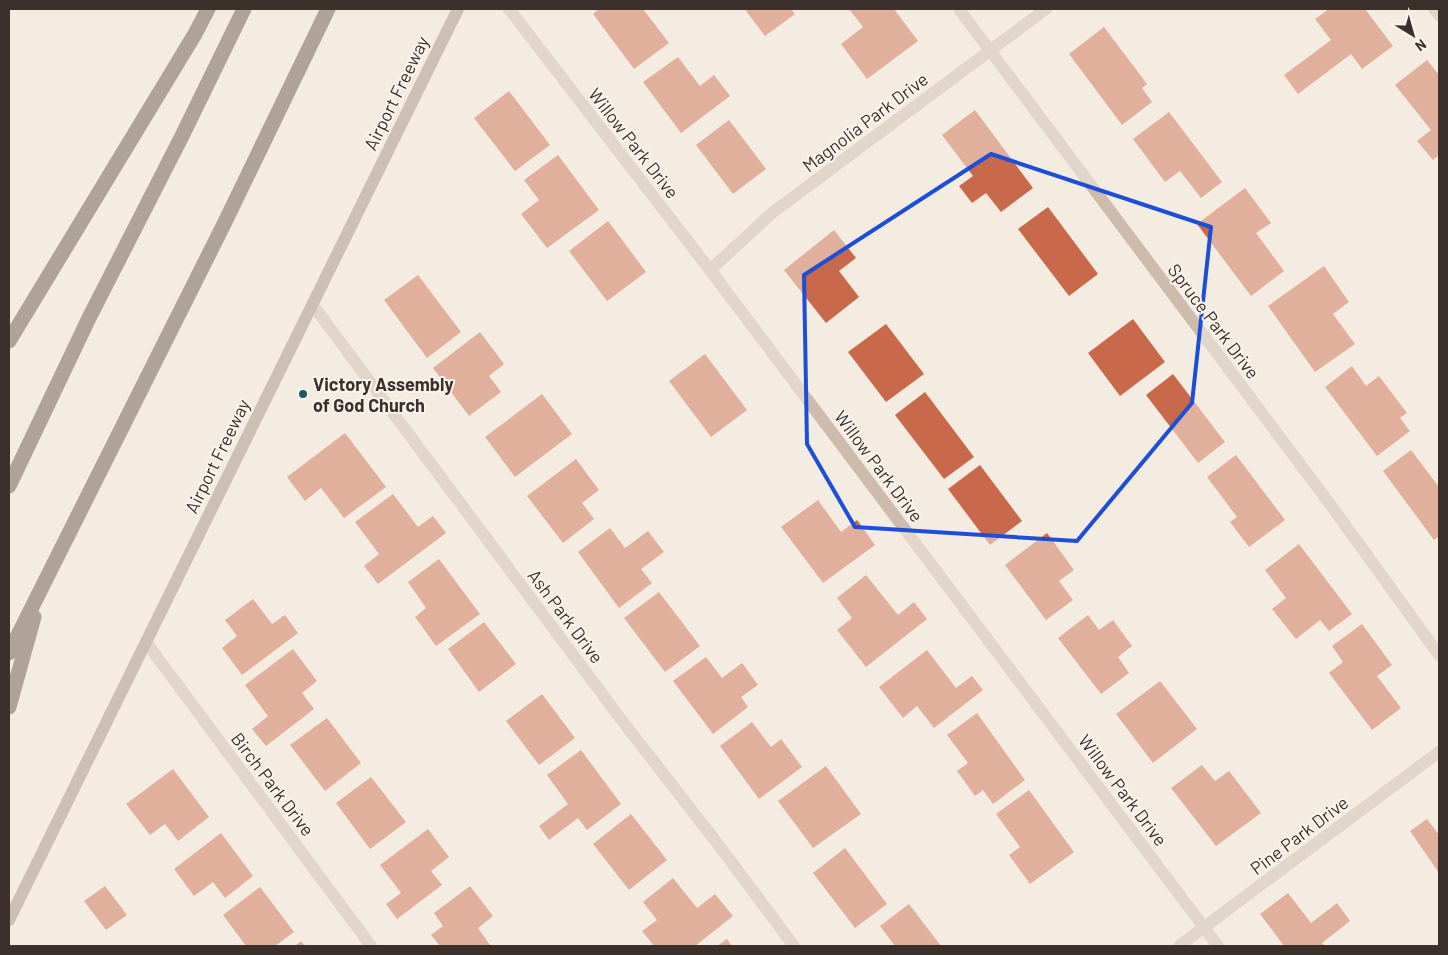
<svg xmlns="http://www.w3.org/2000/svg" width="1448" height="955" viewBox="0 0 1448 955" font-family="Barlow,sans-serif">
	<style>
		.building { fill: #c8694b }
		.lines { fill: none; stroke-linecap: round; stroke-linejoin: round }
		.minor { stroke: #cdbbac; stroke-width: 12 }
		.secondary { stroke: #a18a7d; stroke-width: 12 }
		.motorway { stroke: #5c4a42; stroke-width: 15 }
		.marked { fill: none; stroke: #1d4ed8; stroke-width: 4; stroke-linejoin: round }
		.poi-dot { fill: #1f5a5e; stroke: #fbf5ee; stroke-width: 2 }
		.labels { text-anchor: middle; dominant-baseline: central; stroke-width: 4; stroke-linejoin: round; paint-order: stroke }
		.street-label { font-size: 18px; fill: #3b302b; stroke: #fbf5ee }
		.poi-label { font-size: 18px; font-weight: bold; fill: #3b302b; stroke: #fbf5ee; text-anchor: start }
	</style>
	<rect width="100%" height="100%" fill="#f4ebe1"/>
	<path class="building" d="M599 9H643L669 43 634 69 593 14Z
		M749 9H791L795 14 765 36 746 11Z
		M849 9H894L918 41 867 79 841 44 863 27Z
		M1329 9H1365L1393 46 1362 69 1351 54 1298 94 1284 75 1331 40 1315 19Z
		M1104 27 1147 84 1142 88 1152 102 1122 125 1069 54Z
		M678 57 700 86 714 75 730 96 681 133 643 82Z
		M1427 60 1439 75V155L1433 160 1417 141 1431 130 1395 85Z
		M509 91 550 145 515 171 474 118Z
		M975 110 1033 188 1001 212 986 193 972 203 959 186 973 176 942 135Z
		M1169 112 1222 182 1201 198 1180 171 1165 182 1133 139Z
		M729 120 766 169 733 194 696 145Z
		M558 155 599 210 547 248 521 214 539 200 524 180Z
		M1245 188 1271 223 1256 233 1284 271 1251 296 1197 224Z
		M1048 207 1098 274 1069 296 1018 229Z
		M608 221 646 272 607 301 569 251Z
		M834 230 856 258 839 271 859 297 826 323 784 270Z
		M1324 266 1349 302 1333 314 1355 344 1315 372 1268 306Z
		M418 275 461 332 427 358 384 300Z
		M1133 319 1165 362 1120 396 1088 353Z
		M886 324 924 374 886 402 848 352Z
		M480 332 504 364 489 376 501 392 469 416 433 368Z
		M705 354 747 410 711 437 669 381Z
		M1352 366 1366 386 1379 376 1407 413 1400 418 1410 431 1377 456 1325 387Z
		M1173 374 1225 442 1198 463 1146 395Z
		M925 392 974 457 944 479 895 415Z
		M542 394 572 434 515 477 485 437Z
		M345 433 386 487 344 518 321 488 305 501 287 477Z
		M1411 450 1439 487V536L1434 540 1383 471Z
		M1236 455 1285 520 1249 547 1230 522 1237 517 1207 477Z
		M576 459 599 490 582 503 594 519 563 543 527 496Z
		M980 465 1022 521 990 545 948 489Z
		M393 494 418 527 433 516 446 533 378 584 364 566 379 554 355 522Z
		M818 500 841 532 857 520 875 545 823 583 781 527Z
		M610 528 625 548 648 531 664 552 641 569 652 583 619 608 578 552Z
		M1047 533 1074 570 1059 581 1073 600 1046 620 1005 565Z
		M1299 544 1352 614 1329 631 1320 620 1296 639 1272 609 1286 598 1265 570Z
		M439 559 480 614 436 646 415 617 426 608 408 582Z
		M866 575 898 615 914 602 927 619 866 667 837 630 852 618 837 598Z
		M659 592 700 646 665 672 624 618Z
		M253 599 272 624 285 615 298 633 242 675 222 648 237 636 225 620Z
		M1088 615 1099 630 1113 620 1132 646 1118 657 1129 673 1101 694 1058 638Z
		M484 622 516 664 479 692 448 649Z
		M1362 624 1392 665 1377 676 1401 708 1372 730 1329 673 1343 662 1332 646Z
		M293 649 317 681 302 693 314 709 266 746 252 729 268 716 245 685Z
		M927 650 956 688 972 676 983 690 934 728 917 706 903 718 879 687Z
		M706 657 722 678 742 663 758 685 741 697 748 707 713 734 673 681Z
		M1160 681 1197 729 1153 763 1116 714Z
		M542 694 575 738 539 765 506 721Z
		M977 713 1025 780 993 804 983 790 975 796 957 771 968 763 947 735Z
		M327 718 361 763 325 791 290 745Z
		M752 722 771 747 781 739 802 767 759 799 720 746Z
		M581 750 621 804 587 830 578 818 549 840 539 826 568 804 547 775Z
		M1202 765 1215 781 1229 771 1261 813 1216 846 1171 788Z
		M826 766 861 814 813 848 778 801Z
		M173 769 209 817 178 841 165 824 150 835 126 804Z
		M371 777 406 822 370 849 336 803Z
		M1029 790 1074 852 1030 884 1009 855 1020 847 996 814Z
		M631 814 667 860 629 890 593 844Z
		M1427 819 1439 835V873L1410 831Z
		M428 829 449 857 431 871 442 885 397 919 386 904 401 893 380 865Z
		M221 833 253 876 225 898 213 882 194 896 174 869Z
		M845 848 887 904 855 928 813 873Z
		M673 878 697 908 715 894 733 916 695 946H654L642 931 657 920 643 902Z
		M105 886 127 915 106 930 84 901Z
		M470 886 493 916 478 928 490 945 488 946H440L431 935 443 926 434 913Z
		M260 887 294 932 275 946H246L223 915Z
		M1288 893 1311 923 1337 903 1350 921 1322 943 1325 946H1284L1260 914Z
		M909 904 941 946H895L880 926Z
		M727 939 732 946H717Z
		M301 941 305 946H295Z"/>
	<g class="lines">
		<path class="minor" d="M509 9 710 270 1218 946
			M959 9 1330 504 1439 655
			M1434 9 1439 15
			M710 270 772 213 1046 9
			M312 304 620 718 714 839 794 946
			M146 642 371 946
			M1179 946 1439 752"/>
		<path class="secondary" d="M9 920 458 9"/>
		<path class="motorway" d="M9 341 195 34 208 9
			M9 486 89 318 182 136 244 9
			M9 653 225 222 328 9
			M9 707 34 617"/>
	</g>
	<path d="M0 0H1448V955H0ZM991 154 1211 227 1192 403 1077 541 855 527 807 444 804 275Z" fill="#f4ebe1" fill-opacity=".55" fill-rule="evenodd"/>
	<path class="marked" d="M991 154 1211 227 1192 403 1077 541 855 527 807 444 804 275Z"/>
	<circle class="poi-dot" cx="303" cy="394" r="5"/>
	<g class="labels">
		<g class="street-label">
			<text transform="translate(396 93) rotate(-64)">Airport Freeway</text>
			<text transform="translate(865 122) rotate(-37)">Magnolia Park Drive</text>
			<text transform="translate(634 143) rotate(52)">Willow Park Drive</text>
			<text transform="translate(1214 321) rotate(53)">Spruce Park Drive</text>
			<text transform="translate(217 456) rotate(-64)">Airport Freeway</text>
			<text transform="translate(879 466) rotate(53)">Willow Park Drive</text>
			<text transform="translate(566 616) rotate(53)">Ash Park Drive</text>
			<text transform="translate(273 784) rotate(53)">Birch Park Drive</text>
			<text transform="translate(1123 790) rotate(53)">Willow Park Drive</text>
			<text transform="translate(1299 835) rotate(-37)">Pine Park Drive</text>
		</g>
		<g class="poi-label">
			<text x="313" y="384">Victory Assembly<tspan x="313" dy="21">of God Church</tspan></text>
		</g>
	</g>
	<rect width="1448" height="955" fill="none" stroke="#3b302b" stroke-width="20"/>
	<g transform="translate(1413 35) rotate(143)" stroke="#fbf5ee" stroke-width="4" paint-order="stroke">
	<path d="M0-4L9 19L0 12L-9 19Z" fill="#3b302b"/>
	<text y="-8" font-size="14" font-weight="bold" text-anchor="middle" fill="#3b302b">N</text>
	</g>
</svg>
